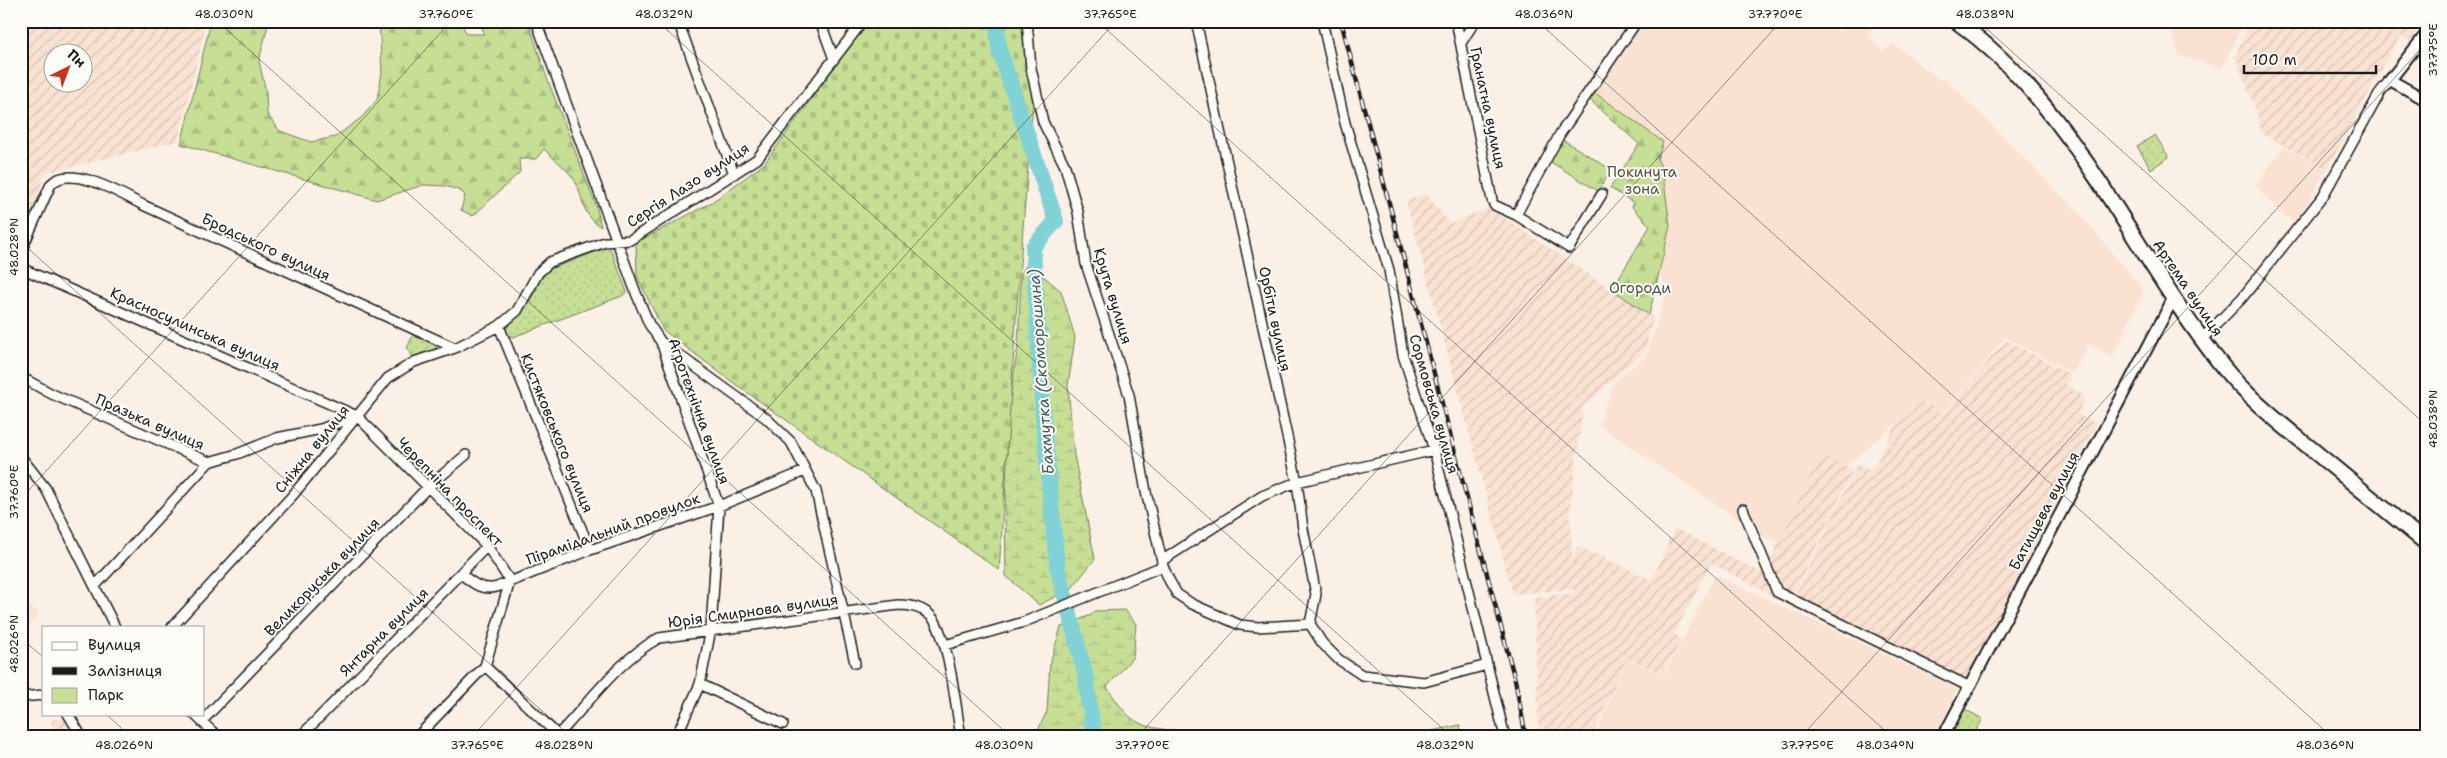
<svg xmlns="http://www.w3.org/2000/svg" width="2447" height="758" viewBox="0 0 2447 758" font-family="'Shantell Sans',sans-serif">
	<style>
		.built { fill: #f9e2d2 }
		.industrial { fill: url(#industrial-furrows); fill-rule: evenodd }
		.green { fill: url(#green-dots); stroke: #717e58 }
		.forest { fill: url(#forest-firs); stroke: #717e58 }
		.wetland { fill: url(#wetland-marsh); stroke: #717e58 }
		.cemetery { fill: url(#cemetery-stones); stroke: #717e58 }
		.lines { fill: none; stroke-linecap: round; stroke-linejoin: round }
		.river { stroke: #80d2d7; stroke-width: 16 }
		.minor-casing { stroke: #1c1c1c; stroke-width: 12 }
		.tertiary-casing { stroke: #1c1c1c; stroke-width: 14 }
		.primary-casing { stroke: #1c1c1c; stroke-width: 18 }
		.minor { stroke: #fdfcf7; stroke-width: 9 }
		.tertiary { stroke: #fdfcf7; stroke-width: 10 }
		.primary { stroke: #fdfcf7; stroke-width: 14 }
		.rail-casing { stroke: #1c1c1c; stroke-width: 4.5 }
		.rail { stroke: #fdfcf7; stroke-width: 2.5; stroke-dasharray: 8; stroke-linecap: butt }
		.ticks { fill: none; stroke: #1c1c1c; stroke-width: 1; stroke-opacity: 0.45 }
		.labels { text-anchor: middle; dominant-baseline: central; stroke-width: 4; stroke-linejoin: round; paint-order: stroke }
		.street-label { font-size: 15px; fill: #1c1c1c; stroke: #fdfcf7 }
		.park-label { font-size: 15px; fill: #4f5640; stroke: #fdfcf7 }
		.water-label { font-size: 16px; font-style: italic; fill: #3f5c5d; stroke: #fdfcf7 }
		.neatline { fill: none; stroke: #1c1c1c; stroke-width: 2 }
		.ticks-label { font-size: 12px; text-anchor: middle; fill: #1c1c1c }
	</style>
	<defs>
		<pattern id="industrial-furrows" width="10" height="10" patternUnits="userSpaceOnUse" patternTransform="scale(1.25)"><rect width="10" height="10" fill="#f9e2d2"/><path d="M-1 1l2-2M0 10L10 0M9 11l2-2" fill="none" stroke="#d5c1b4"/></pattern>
		<pattern id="green-dots" width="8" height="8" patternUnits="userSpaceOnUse" patternTransform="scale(1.25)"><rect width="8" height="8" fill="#c6df95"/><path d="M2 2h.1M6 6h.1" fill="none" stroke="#aabf80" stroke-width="1.8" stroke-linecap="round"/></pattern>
		<pattern id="forest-firs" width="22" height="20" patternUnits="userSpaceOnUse" patternTransform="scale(1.25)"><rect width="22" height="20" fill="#c6df95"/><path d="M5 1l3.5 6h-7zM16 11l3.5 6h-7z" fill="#aabf80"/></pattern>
		<pattern id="wetland-marsh" width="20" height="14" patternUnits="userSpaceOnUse" patternTransform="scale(1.25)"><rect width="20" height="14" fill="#c6df95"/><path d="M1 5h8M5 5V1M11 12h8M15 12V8" fill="none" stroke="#aabf80"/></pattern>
		<pattern id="cemetery-stones" width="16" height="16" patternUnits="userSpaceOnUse" patternTransform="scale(1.25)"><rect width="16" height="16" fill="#c6df95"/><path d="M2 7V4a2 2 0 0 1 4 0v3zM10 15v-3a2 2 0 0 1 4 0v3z" fill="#aabf80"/></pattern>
	</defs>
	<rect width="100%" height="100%" fill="#fbf0e6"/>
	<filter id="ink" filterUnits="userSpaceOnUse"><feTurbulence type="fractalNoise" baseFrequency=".02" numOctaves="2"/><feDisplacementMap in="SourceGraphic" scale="10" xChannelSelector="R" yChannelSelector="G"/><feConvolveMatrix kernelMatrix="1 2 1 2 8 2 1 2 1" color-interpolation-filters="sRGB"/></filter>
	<g filter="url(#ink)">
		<path class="built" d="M1639 21H1826L1841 33 1848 21H1876L1867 35 1883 52 1893 43 1940 80 1946 79 2076 210 2144 290 2113 357 2089 344 2073 373 2005 337 1943 413 1921 402 1845 467 1820 456 1780 543 1765 537 1598 425 1615 381 1646 356 1668 288 1660 276 1670 226 1658 161 1594 92Z
			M2168 21H2245L2222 68 2179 56Z
			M2284 147 2327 169 2296 222 2283 215 2255 186Z
			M1716 575 1958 689 1934 737H1595L1627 658 1664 675Z
			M21 599 39 614 21 636Z"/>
		<path class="industrial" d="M21 21H207L178 141 45 173 27 228 21 235ZM52 52H82V82H52Z
			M2250 21H2424L2410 41 2400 36 2327 169 2261 133 2258 116 2235 56Z
			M1426 194 1450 223 1489 208 1653 317 1645 351 1583 406 1570 510 1573 569V556L1578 546 1652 580 1675 528 1764 574 1820 455 1853 470 1789 604 1711 563 1674 634 1682 639 1663 674 1627 658 1592 737H1539L1534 597 1573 593 1574 589 1513 594 1406 200Z
			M2006 340 2071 375 2066 385 2086 397 2077 414 2096 423 1967 678 1794 597 1857 465 1872 471 1897 422 1922 402 1944 413Z
			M67 718 85 737H55L51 720Z"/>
		<path class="green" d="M2155 135 2169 157 2151 169 2137 146Z
			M606 248 611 250 627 292 622 296 513 337 507 335 504 327 522 311 536 291 540 280 548 270Z
			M413 335 434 343 437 348 417 357 412 356 407 348Z
			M1964 709 1983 719 1972 737H1946L1959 711Z"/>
		<path class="forest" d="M211 21H269L259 61 266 92 267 114 280 131 311 142 335 137 361 118 377 100 382 72 379 21H460L467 34H484L481 24 496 21H528L547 78 597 208 601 227C578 213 585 191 570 174 563 165 552 158 544 149L536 159H519L520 172 473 216 461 210 465 195 459 190 445 186 423 185 377 200 181 144Z
			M1594 92 1663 142 1657 159 1662 168 1670 226 1649 315 1612 289 1650 226 1632 207 1634 203 1610 188 1639 144 1589 99Z
			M1560 138 1612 170 1598 191 1549 161Z
			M1460 725 1462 737H1423L1422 733Z"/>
		<path class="wetland" d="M1028 263 1061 291 1075 337 1068 386 1074 455 1095 559 1072 588 1039 605 1006 576 1005 509 1009 407 1018 345 1021 273Z
			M1125 610 1136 624 1133 657 1107 687C1131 724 1137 727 1180 731L1183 737H1035L1047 711 1050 663 1061 627 1091 615 1095 611Z"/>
		<path class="cemetery" d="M868 21H1023L1025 45 1033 102 1018 290 999 570 731 381 663 330 637 276 636 243 712 202 764 164Z"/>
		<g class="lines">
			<path class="river" d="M996 21 999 49 1056 221 1033 247 1043 417 1057 566 1085 673 1094 737"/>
			<g class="minor-casing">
				<path id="minor" d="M536 21 636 293 649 324 661 342 719 506 711 629 700 684 676 737
					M678 21 734 174
					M820 21 834 59
					M1027 21 1031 68 1043 122 1065 166 1078 212 1086 264 1129 395 1146 492 1163 566 1169 580 1177 594 1192 604 1240 625 1258 627 1310 624 1322 643 1338 659 1362 675 1424 682 1487 665
					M1196 21 1297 482 1303 529 1316 594 1310 624
					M1322 21 1345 123 1389 270 1403 355 1434 450 1505 737
					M1456 21 1492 200
					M1461 43 1475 21
					M1494 205 1516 215 1560 134 1637 21
					M1516 215 1569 248 1602 194
					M21 251 51 184C71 163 123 195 143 205L455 348
					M21 268 357 416 487 546 510 581 485 666 560 737
					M499 326 590 550
					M2202 339 2242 298 2323 196 2381 91 2390 80
					M661 342 766 418 791 442 816 491 855 663
					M21 377 52 394 209 462 237 454 277 438 321 429 357 416
					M21 457 46 489 115 627
					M1743 509 1777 592 1968 686
					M1163 560 1262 496 1297 482 1434 450
					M461 574C473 583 481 591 497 587L590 550 719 506 805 471
					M95 586 209 462
					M172 627 293 495 388 378 414 362 455 348 499 326 517 311 538 273 550 262 605 242 630 240 757 159 863 21
					M945 645 1024 622 1163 566
					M700 684 783 724
					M21 697 44 695
					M68 714 82 737
					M194 714 218 737
					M202 721 428 487 466 455
					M300 737 487 546
					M417 737 485 666
					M556 737C589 703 618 660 659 638L898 605C910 605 922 607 931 616 949 635 956 709 961 737"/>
			</g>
			<g class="tertiary-casing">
				<path id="tertiary" d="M2426 34 2390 80 2426 100
					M1943 737 2173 299"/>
			</g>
			<g class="primary-casing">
				<path id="primary" d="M1956 21C2077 108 2132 254 2223 367 2248 398 2279 422 2309 447 2348 479 2387 511 2426 543"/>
			</g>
			<use href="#minor" class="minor"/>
			<use href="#tertiary" class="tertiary"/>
			<use href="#primary" class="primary"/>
			<g class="rail-casing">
				<path id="rail" d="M1341 21 1515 680 1526 737"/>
			</g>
			<use href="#rail" class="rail"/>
		</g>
	</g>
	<path class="ticks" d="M217 21 1011 737M657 21 1452 737M1097 21 1892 737M1537 21 2332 737M1978 21 2426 425M2418 21 2426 28M21 242 571 737M21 499 451 21M21 638 44 658M106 714 131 737M472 737 1116 21M1137 737 1781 21M1801 737 2426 43"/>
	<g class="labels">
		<g class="street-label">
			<text transform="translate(1488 108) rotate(78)">Гранатна вулиця</text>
			<text transform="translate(688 185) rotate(-33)">Сергія Лазо вулиця</text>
			<text transform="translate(266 247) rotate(25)">Бродського вулиця</text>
			<text transform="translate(2188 288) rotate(56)">Артема вулиця</text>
			<text transform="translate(1113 296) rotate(73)">Крута вулиця</text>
			<text transform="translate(1275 319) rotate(78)">Орбіти вулиця</text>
			<text transform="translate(195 329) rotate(24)">Красносулинська вулиця</text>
			<text transform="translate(1434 404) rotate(74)">Сормовська вулиця</text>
			<text transform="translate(699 411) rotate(70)">Агротехнічна вулиця</text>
			<text transform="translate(150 422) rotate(24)">Празька вулиця</text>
			<text transform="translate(557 433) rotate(68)">Кистяковського вулиця</text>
			<text transform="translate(312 449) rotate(-51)">Сніжна вулиця</text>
			<text transform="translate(450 492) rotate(46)">Черепніна проспект</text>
			<text transform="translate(2044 511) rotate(-62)">Батищева вулиця</text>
			<text transform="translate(613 529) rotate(-20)">Пірамідальний провулок</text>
			<text transform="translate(322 577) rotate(-46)">Великоруська вулиця</text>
			<text transform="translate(753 611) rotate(-8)">Юрія Смирнова вулиця</text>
			<text transform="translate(384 632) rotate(-45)">Янтарна вулиця</text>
		</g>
		<g class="park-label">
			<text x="1642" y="172">Покинута<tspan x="1642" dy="17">зона</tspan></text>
			<text x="1640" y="288">Огороди</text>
		</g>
		<g class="water-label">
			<text transform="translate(1041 372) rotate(-94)">Бахмутка (Скоморошина)</text>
		</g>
	</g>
	<rect width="2447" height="758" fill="none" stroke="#fdfcf7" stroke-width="55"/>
	<rect x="42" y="626" width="162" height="90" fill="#fdfcf7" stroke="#a3a29f"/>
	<rect x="52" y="642" width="25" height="8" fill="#fdfcf7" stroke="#a3a29f"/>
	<text x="88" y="650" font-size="15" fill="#1c1c1c">Вулиця</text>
	<rect x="52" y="667" width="25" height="8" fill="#1c1c1c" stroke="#a3a29f"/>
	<text x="88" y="676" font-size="15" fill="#1c1c1c">Залізниця</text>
	<rect x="52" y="688" width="25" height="15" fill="#c6df95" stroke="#a3a29f"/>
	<text x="88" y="700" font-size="15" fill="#1c1c1c">Парк</text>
	<g transform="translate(68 68) rotate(42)"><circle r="24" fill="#fdfcf7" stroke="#a3a29f"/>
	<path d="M0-4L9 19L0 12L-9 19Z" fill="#c8321e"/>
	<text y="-8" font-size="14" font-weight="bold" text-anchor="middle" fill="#1c1c1c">Пн</text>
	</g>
	<path d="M2244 65v8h132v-8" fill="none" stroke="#1c1c1c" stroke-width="2.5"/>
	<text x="2252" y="65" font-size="15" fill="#1c1c1c" stroke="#fdfcf7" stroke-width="4" paint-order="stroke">100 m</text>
	<rect x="28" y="28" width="2392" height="702" class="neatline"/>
	<g class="ticks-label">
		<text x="224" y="18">48.030°N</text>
		<text x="446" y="18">37.760°E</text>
		<text x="664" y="18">48.032°N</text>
		<text x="1110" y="18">37.765°E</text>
		<text x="1544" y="18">48.036°N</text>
		<text x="1775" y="18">37.770°E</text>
		<text x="1985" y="18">48.038°N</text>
		<text transform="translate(2433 50) rotate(-90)" y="4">37.775°E</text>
		<text transform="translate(14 247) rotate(-90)" y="4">48.028°N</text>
		<text transform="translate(2433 419) rotate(-90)" y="4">48.038°N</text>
		<text transform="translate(14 492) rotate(-90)" y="4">37.760°E</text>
		<text transform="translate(14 644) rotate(-90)" y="4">48.026°N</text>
		<text x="124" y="749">48.026°N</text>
		<text x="477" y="749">37.765°E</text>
		<text x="564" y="749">48.028°N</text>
		<text x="1004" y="749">48.030°N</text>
		<text x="1142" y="749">37.770°E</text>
		<text x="1445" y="749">48.032°N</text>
		<text x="1807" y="749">37.775°E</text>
		<text x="1885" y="749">48.034°N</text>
		<text x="2325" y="749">48.036°N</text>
	</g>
</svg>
